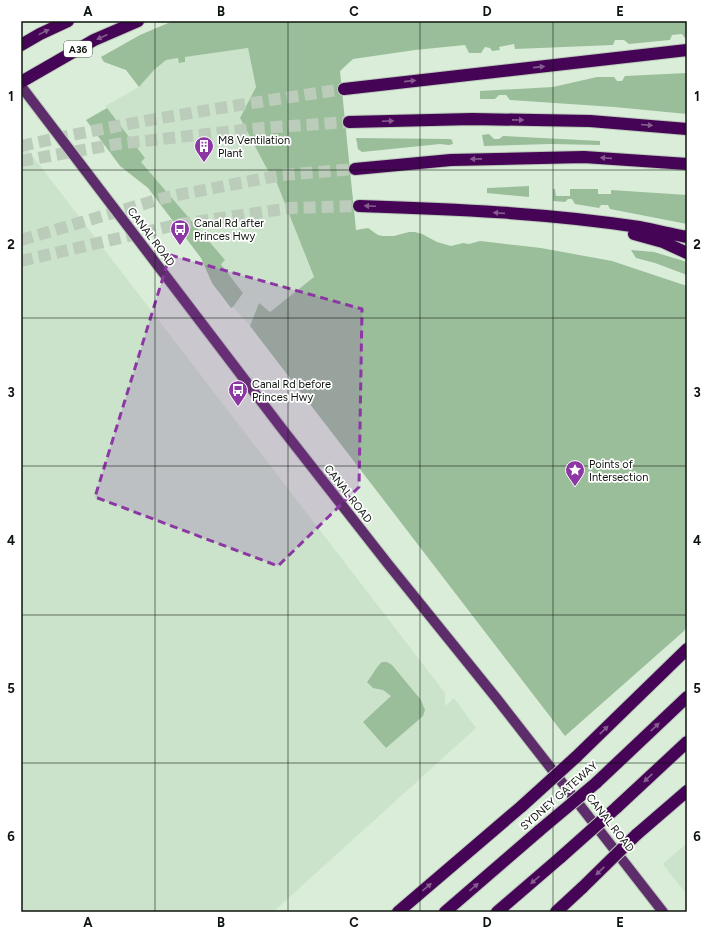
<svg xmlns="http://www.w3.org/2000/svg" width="708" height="933" viewBox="0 0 708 933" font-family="Figtree,sans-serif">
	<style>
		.built { fill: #cae3ca }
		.green { fill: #9abe9a }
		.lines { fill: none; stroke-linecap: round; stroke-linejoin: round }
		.highway-tunnel { stroke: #bbccba; stroke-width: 12; stroke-dasharray: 12 6; stroke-linecap: butt }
		.major-casing { stroke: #b9cab8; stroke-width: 12 }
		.highway-casing { stroke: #b9cab8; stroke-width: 14 }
		.major { stroke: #5d2c6a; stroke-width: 10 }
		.highway { stroke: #450455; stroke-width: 12 }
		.highway-bridge-casing { stroke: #b9cab8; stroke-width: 14; stroke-linecap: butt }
		.highway-bridge { stroke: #450455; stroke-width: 12 }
		.oneway { fill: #865c90 }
		.marked { fill: #8d37a4; fill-opacity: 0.2; stroke: #8d37a4; stroke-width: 3; stroke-dasharray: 8 5; stroke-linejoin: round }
		.grid { fill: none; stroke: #0d130d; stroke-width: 1; stroke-opacity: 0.55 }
		.labels { text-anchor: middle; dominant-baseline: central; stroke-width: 3.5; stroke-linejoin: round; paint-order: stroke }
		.shield { fill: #fff; stroke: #565a56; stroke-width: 1 }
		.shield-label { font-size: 10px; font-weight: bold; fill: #0d130d }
		.poi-label { font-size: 11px; fill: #0d130d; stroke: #fff; text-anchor: start }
		.street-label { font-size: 11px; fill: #0d130d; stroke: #fff }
		.neatline { fill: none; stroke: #0d130d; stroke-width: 1.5 }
		.grid-label { font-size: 13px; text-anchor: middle; font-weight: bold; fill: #0d130d }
	</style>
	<rect width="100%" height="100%" fill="#daedd9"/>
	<path class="built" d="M248 48 256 87 240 118 266 167 276 181 314 278 270 312 259 303 250 326 233 307 243 293 221 263 224 261 140 161 145 157 105 106 139 87 154 70 166 60 179 58 180 63 185 62 184 57Z
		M21 141 445 693V706L454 698 476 728 273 912H21Z
		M687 843V895L663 864Z"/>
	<path class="green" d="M173 21H687V37L685 38 682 34 672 35 670 40 629 44 624 40H615L613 45 515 49 514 44 499 47 500 50 492 51 490 48 485 47 481 53H469L465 45 415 50 353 59 340 71 356 230 368 228 378 235 383 236H394L409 232H415L422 234 437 242 451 246 463 243 469 244 480 241 541 248 612 261 687 286V625L684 631 565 736 250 326 259 303 270 312 314 277 276 181 266 167 240 118 256 87 248 48 185 57V62L179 63 178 58 166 60 154 70 139 87 126 70 104 62 101 57 140 35Z
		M687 73V114L614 107 510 100 506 95H499L495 99H480V91L553 87 597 77H614L617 81H622L625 76Z
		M107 108 145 158 141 162 225 260 221 264 243 293 233 307 231 308 212 283 201 258 148 188 120 166 86 120Z
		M489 134 494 139H499L503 136 600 141V145L550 144 484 146 482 135Z
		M356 138 450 139 452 140 453 144 449 145 440 144 362 152 358 149Z
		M529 186V197L487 193V188Z
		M553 189H555L556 196H570V189H598V194H611V190L687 195V224L610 209 608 205H601L599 208 575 204 572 199H568L565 202 553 201Z
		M631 250 654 252 687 262V275L655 263 636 258Z
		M382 662H387L392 665 421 700 425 710 423 716 386 748 363 722 391 696 383 690 373 688 367 682C373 675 375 668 382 662Z"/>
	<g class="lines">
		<path class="highway-tunnel" d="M21 146C128 122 236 105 344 89
			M21 161 117 144 261 128 349 122
			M21 240 167 197 282 175 355 169
			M21 261 180 224 291 208 359 206"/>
		<g class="major-casing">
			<path id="major" d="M21 86 283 430 388 564 497 699 663 912"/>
		</g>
		<g class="highway-casing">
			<path id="highway" d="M21 45 40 34 68 21
				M21 82 94 40 138 21
				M344 89 687 50
				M349 122 472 119 590 121 687 129
				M355 169 451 160 584 157 687 164
				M359 206C453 209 547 213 639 227 655 230 671 234 687 237
				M634 234 663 242 687 253
				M576 757 687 649
				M596 783 687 697
				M616 808 687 742
				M636 835 687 791
				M398 912 522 806
				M445 912 540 830
				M497 912 561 857
				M556 912 583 887"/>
		</g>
		<use href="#major" class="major"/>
		<use href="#highway" class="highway"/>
		<g class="highway-bridge-casing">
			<path id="highway-bridge" d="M522 806 576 757
				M540 830 596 783
				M561 857 616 808
				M583 887 636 835"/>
		</g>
		<use href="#highway-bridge" class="highway-bridge"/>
	</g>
	<defs><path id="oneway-solid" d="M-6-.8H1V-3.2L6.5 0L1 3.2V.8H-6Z"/></defs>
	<g class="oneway">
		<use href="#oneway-solid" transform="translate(44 32) rotate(-26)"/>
		<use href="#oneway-solid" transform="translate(102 37) rotate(156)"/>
		<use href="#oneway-solid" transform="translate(539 67) rotate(-6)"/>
		<use href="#oneway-solid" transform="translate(410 81) rotate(-6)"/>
		<use href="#oneway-solid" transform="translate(518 120) rotate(1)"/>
		<use href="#oneway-solid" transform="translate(388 121) rotate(-2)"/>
		<use href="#oneway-solid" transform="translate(647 125) rotate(5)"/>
		<use href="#oneway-solid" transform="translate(606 158) rotate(-176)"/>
		<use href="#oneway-solid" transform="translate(476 159) rotate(179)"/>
		<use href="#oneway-solid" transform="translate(370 206) rotate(-178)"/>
		<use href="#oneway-solid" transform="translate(499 213) rotate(-176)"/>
		<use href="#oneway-solid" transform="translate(655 727) rotate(-43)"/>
		<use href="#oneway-solid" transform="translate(604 730) rotate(-44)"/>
		<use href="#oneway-solid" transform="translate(648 778) rotate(137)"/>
		<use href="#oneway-solid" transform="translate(600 871) rotate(136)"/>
		<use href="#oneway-solid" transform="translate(535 880) rotate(139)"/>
		<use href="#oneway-solid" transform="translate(427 887) rotate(-40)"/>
		<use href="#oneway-solid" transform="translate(474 887) rotate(-41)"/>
	</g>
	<path class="marked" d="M170 255 362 309 359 487 278 566 95 497Z"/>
	<path class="grid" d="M155 21V912M288 21V912M420 21V912M553 21V912M21 170H687M21 318H687M21 466H687M21 615H687M21 763H687"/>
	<defs>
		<g id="building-pin" transform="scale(1)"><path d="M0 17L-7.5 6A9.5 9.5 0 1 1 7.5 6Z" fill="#8d37a4" stroke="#fff"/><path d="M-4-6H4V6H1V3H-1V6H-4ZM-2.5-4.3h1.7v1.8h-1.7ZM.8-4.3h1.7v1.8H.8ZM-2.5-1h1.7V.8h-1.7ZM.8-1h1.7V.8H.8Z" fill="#fff"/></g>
		<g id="bus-pin" transform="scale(1)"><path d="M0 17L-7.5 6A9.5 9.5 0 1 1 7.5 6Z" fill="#8d37a4" stroke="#fff"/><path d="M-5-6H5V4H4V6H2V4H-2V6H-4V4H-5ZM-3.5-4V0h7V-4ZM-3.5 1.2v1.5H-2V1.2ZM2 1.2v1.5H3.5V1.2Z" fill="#fff"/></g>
		<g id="sight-pin" transform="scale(1)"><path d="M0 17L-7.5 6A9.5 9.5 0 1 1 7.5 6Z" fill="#8d37a4" stroke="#fff"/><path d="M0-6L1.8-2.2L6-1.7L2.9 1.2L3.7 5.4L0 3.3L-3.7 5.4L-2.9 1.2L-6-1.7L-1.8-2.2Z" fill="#fff"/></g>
	</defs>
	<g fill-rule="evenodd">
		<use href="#building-pin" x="204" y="146"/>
		<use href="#bus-pin" x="180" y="229"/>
		<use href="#bus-pin" x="238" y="390"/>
		<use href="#sight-pin" x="575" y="470"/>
	</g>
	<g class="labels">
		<rect class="shield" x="64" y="41" width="28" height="16" rx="3"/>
		<g class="shield-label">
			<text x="78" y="49">A36</text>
		</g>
		<g class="poi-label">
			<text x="218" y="140">M8 Ventilation<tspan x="218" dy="13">Plant</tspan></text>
			<text x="194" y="223">Canal Rd after<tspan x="194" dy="13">Princes Hwy</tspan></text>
			<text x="252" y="384">Canal Rd before<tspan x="252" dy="13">Princes Hwy</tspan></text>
			<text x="589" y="464">Points of<tspan x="589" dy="13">Intersection</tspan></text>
		</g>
		<g class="street-label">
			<text transform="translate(151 237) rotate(53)">CANAL ROAD</text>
			<text transform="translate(348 494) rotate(52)">CANAL ROAD</text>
			<text transform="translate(559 796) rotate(-41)">SYDNEY GATEWAY</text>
			<text transform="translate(610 823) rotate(52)">CANAL ROAD</text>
		</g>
	</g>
	<rect width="708" height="933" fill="none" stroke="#ffffff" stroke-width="44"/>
	<rect x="22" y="22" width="664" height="889" class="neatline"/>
	<g class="grid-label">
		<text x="88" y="16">A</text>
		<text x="221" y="16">B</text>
		<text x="354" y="16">C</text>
		<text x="487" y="16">D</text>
		<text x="620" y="16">E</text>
		<text x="11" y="101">1</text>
		<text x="697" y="101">1</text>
		<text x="11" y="249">2</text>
		<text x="697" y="249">2</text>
		<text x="11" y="397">3</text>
		<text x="697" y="397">3</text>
		<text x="11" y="545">4</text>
		<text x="697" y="545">4</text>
		<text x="11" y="693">5</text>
		<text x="697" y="693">5</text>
		<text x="11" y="841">6</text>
		<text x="697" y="841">6</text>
		<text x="88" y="927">A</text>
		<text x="221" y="927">B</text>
		<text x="354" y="927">C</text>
		<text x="487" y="927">D</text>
		<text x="620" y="927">E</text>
	</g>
</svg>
